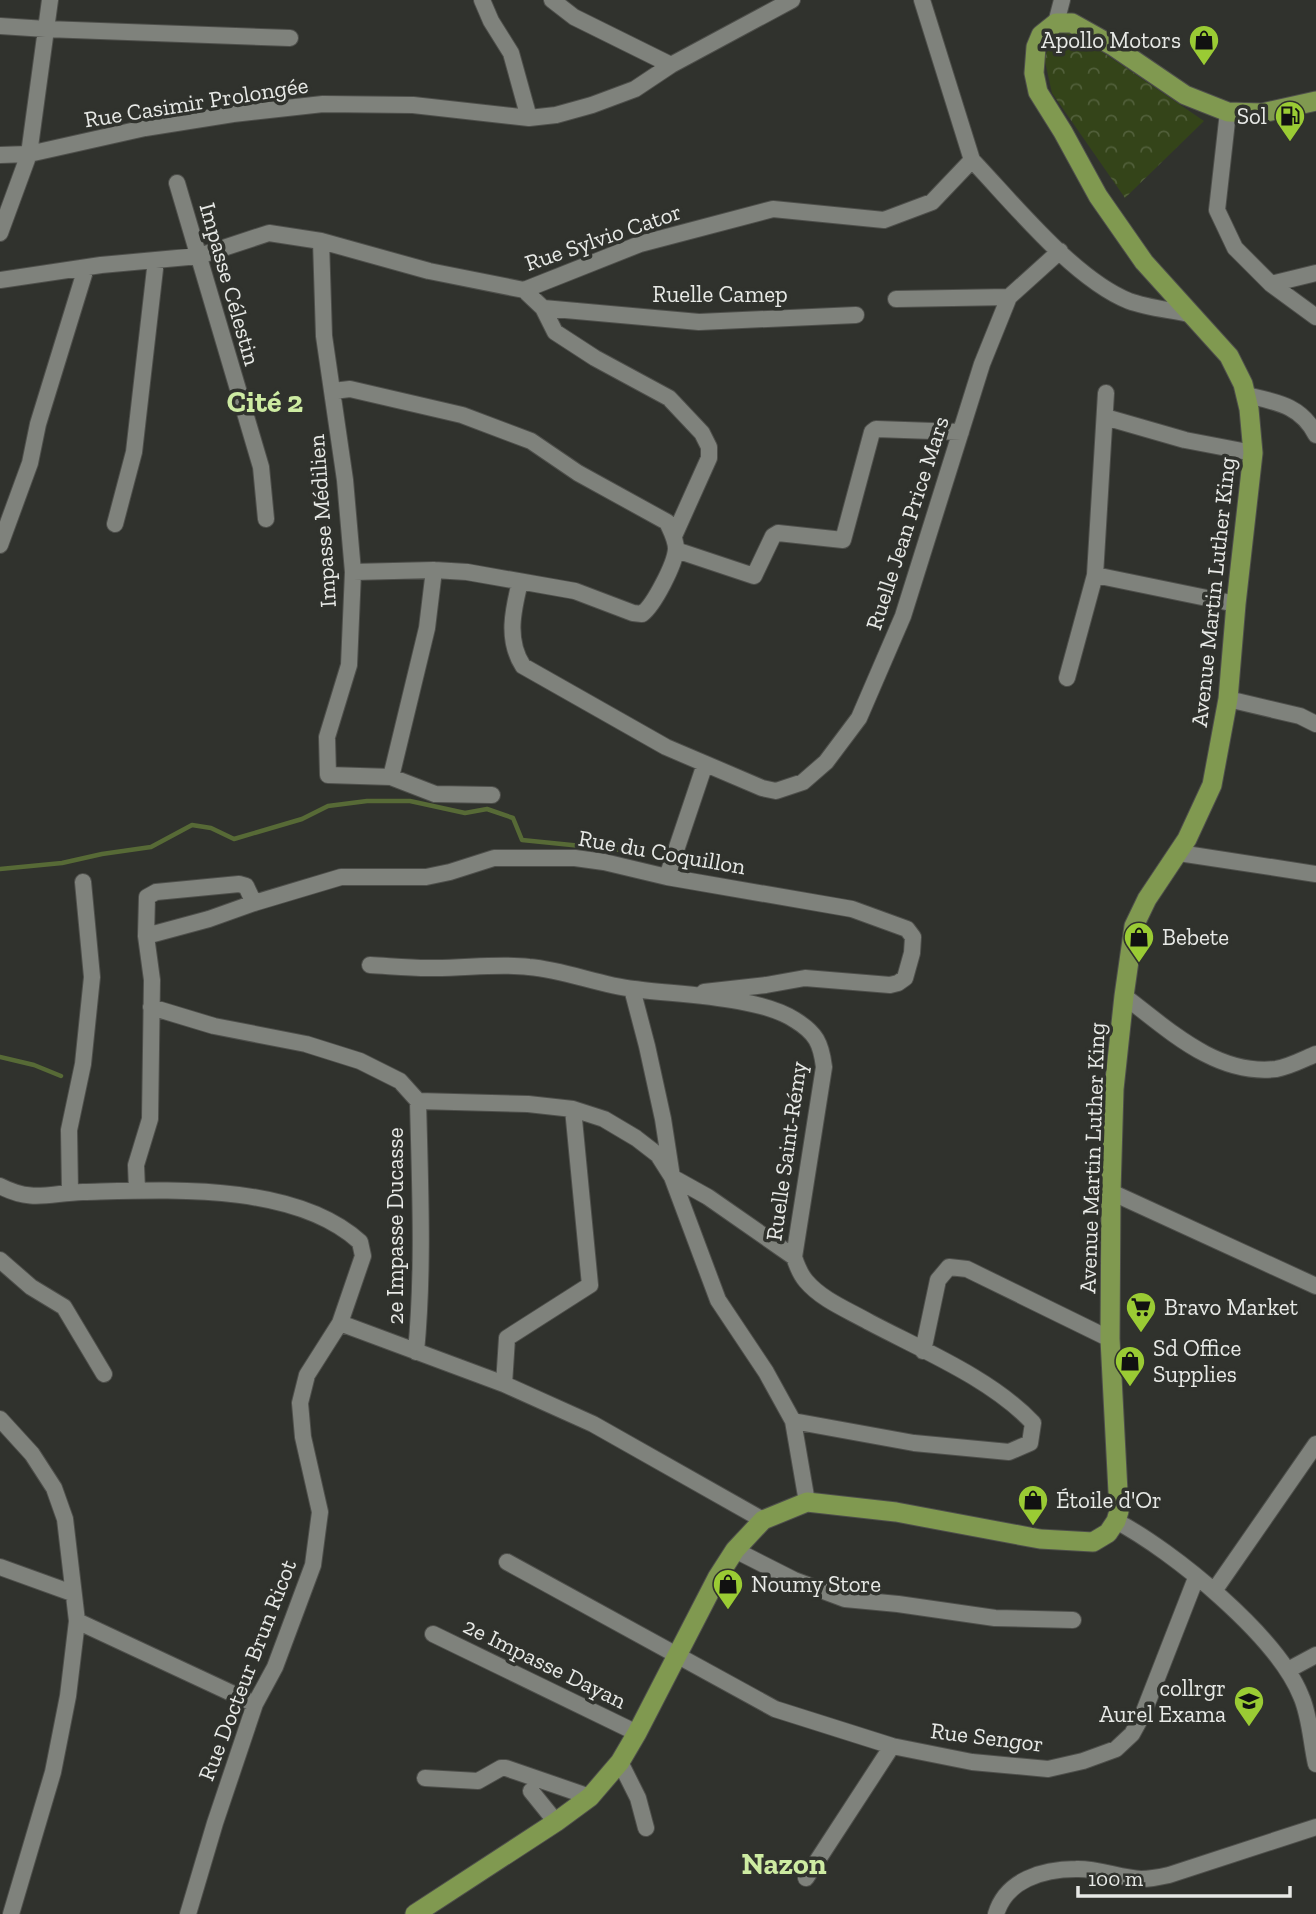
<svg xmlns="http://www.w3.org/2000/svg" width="1316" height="1914" viewBox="0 0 1316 1914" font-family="'Zilla Slab',serif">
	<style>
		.forest { fill: url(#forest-crowns) }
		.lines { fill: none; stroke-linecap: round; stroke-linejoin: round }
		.stream { stroke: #576a36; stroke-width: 4.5 }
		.minor-casing { stroke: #4e4f4b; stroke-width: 18 }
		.major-casing { stroke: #4e4f4b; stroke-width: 21 }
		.minor { stroke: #7f827c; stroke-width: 16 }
		.major { stroke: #809950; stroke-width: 19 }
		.labels { text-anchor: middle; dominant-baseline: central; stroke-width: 7; stroke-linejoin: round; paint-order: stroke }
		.poi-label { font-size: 23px; fill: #e7e9e6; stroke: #30322d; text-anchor: start }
		.street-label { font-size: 23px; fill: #e7e9e6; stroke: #30322d }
		.district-label { font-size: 30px; font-weight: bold; fill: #cdeba2; stroke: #30322d }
	</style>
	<defs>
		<pattern id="forest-crowns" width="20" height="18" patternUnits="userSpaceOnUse" patternTransform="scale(1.75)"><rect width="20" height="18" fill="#344419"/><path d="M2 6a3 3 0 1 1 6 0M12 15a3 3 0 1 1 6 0" fill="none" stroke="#515f3a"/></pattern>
	</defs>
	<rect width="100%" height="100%" fill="#30322d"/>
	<path class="forest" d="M1058 32H1073L1204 121 1125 198 1052 93 1044 57Z"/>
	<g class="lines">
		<path class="stream" d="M0 869 62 863 102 854 151 847 192 825 211 828 234 839 302 819 328 806 367 801H410L465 813 487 809 513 818 522 840 631 851
			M0 1057 34 1065 61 1076"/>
		<g class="minor-casing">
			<path id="minor" d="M482 0 491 21 511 53 529 118
				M552 0 574 17 671 65
				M922 0 972 160
				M1056 23 1062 0
				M0 26 46 29 290 38
				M1228 112 1217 210 1235 248 1271 284 1316 317
				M0 155 29 154 145 128 233 114 323 104 413 105 529 118 556 115 592 105 635 89 671 65 792 0
				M177 183 261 467 266 519
				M0 233 29 154 50 0
				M321 241 324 336 345 480 353 572 349 665 327 737 328 775 391 777
				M0 280 101 265 199 256 269 233 321 241 429 271 524 290 640 244 773 209 884 220 932 202 972 160C1013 203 1074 279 1129 301 1148 308 1172 310 1193 315
				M1271 284 1316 273
				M524 290 543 308 555 332 595 358 669 398 702 433 709 447V458L674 536
				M896 299 1009 297
				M543 308 699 322 856 315
				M333 391 350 389 462 415 531 441 578 473 667 522C671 531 676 539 676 549 675 564 654 605 642 614L633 613 575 591 467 572 434 570 353 572
				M1246 395C1276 402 1301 405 1316 435
				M1105 417 1185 440 1253 453
				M115 524 134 452 156 260
				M0 545 30 463 38 424 86 268
				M676 550 754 576 773 536 778 533 843 540 872 432 876 429 961 432
				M434 570 427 628 391 777 435 794 492 795
				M1095 575 1236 604
				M520 582C513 610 506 640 523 666L666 747 762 788 776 791 803 782 826 762 859 718 903 616 982 364 1009 297 1060 251
				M1067 678 1095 575 1106 393
				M1228 699 1300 716 1316 724
				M1179 853 1316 874
				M667 877 705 764
				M146 936 209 919 254 903 341 877H426L450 872 494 858H575L604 862 667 877 852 909 907 929 913 937 912 953 905 978 898 983 890 985 805 978 766 985 704 992
				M370 965C389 966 409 968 428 968 462 969 496 963 529 967 565 970 599 985 634 989 677 995 759 996 795 1020 816 1033 821 1043 824 1067L794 1257C797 1266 800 1274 806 1281 822 1300 848 1310 869 1322 922 1350 992 1379 1033 1423L1030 1443 1009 1452 914 1443 793 1421
				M632 989 647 1046 663 1119 672 1177 718 1300 766 1372 793 1421 807 1502
				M1124 996C1168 1029 1216 1076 1276 1069 1289 1067 1304 1059 1316 1054
				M151 1007 214 1026 306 1044 360 1061 400 1081 418 1101
				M418 1101 528 1104 573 1109 604 1119 636 1138 658 1155 672 1177 708 1197 794 1257
				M0 1186C33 1203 49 1193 83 1192 167 1190 294 1182 360 1242L363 1256 340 1323 307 1375 300 1403 303 1437 320 1512 313 1565 275 1667 255 1704 215 1823 188 1914
				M137 1190 136 1165 150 1119 152 980 146 936 147 897 156 892 239 884 246 886 254 903
				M70 1192 69 1130 83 1064 92 977 83 882
				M1111 1192 1316 1286
				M0 1260 31 1287 64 1307 104 1374
				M340 1323 504 1384 593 1424 763 1520
				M923 1351 938 1280 949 1267 967 1269 1110 1339
				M416 1352C424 1268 420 1185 418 1101
				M504 1384 507 1338 590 1285 573 1109
				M0 1419 32 1454 54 1488 65 1519 77 1621 68 1696 53 1772 11 1914
				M1116 1521C1173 1551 1277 1636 1301 1696 1310 1716 1311 1742 1316 1764
				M735 1550 794 1580 845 1599 898 1604 995 1618 1073 1620
				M507 1562 775 1709 892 1746 972 1762 1048 1769 1083 1761 1116 1749 1132 1734 1143 1714 1196 1578
				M0 1567 72 1593
				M1214 1591 1316 1444
				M77 1621 255 1704
				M433 1634 637 1733
				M1288 1670 1316 1655
				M620 1762 638 1798 646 1828
				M425 1778 478 1781 501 1768H506L590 1797
				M531 1791 556 1822
				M806 1878 892 1746
				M996 1914C1006 1880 1043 1869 1076 1869 1097 1868 1120 1878 1141 1879 1150 1879 1160 1877 1169 1875L1316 1827"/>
		</g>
		<g class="major-casing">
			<path id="major" d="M415 1914 556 1822 590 1797 620 1762 637 1733 717 1578 735 1550 763 1520 807 1502 896 1512 1040 1539 1093 1542 1108 1533 1116 1521 1119 1511 1110 1339 1111 1192 1114 1089 1124 996 1134 926 1147 899 1187 839 1212 785 1228 699 1236 604 1253 453 1249 409 1243 384 1229 356 1144 262 1098 196 1063 132 1038 92 1034 73 1036 47 1041 35 1056 23H1072L1113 46 1185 95 1228 112 1262 113 1316 101"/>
		</g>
		<use href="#minor" class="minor"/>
		<use href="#major" class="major"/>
	</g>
	<defs>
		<g id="shop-pin" transform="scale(1.575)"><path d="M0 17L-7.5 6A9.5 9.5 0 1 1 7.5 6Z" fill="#9acb34" stroke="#30322d"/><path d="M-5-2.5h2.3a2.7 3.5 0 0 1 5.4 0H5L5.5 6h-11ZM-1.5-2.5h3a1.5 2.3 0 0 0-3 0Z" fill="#111"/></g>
		<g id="fuel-pin" transform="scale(1.575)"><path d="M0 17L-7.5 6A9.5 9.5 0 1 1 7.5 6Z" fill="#9acb34" stroke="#30322d"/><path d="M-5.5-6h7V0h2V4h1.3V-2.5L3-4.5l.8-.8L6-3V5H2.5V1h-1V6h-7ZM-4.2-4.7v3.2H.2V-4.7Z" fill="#111"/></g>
		<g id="supermarket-pin" transform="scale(1.575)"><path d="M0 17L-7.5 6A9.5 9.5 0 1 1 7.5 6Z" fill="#9acb34" stroke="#30322d"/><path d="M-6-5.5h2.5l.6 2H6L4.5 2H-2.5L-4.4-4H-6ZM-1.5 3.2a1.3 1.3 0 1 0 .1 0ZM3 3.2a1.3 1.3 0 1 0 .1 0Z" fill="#111"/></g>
		<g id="school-pin" transform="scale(1.575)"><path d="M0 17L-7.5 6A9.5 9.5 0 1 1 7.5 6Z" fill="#9acb34" stroke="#30322d"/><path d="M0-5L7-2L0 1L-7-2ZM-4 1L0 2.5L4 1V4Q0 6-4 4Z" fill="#111"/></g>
	</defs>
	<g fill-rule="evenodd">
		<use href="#shop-pin" x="1204" y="40"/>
		<use href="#fuel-pin" x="1290" y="116"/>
		<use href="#shop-pin" x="1139" y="937"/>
		<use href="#supermarket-pin" x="1141" y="1307"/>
		<use href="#shop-pin" x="1130" y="1361"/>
		<use href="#shop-pin" x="1033" y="1500"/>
		<use href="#shop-pin" x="728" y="1584"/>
		<use href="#school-pin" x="1249" y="1701"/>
	</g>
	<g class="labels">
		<g class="poi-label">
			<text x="1181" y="40" text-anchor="end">Apollo Motors</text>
			<text x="1267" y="116" text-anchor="end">Sol</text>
			<text x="1162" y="937">Bebete</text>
			<text x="1164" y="1307">Bravo Market</text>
			<text x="1153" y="1348">Sd Office<tspan x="1153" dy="26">Supplies</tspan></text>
			<text x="1056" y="1500">Étoile d'Or</text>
			<text x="751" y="1584">Noumy Store</text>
			<text x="1226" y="1688" text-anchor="end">collrgr<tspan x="1226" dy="26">Aurel Exama</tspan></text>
		</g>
		<g class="street-label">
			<text transform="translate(196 102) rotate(-9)">Rue Casimir Prolongée</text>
			<text transform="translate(603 237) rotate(-19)">Rue Sylvio Cator</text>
			<text transform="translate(230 284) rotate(74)">Impasse Célestin</text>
			<text x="720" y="294">Ruelle Camep</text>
			<text transform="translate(322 521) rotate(-94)">Impasse Médilien</text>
			<text transform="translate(907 523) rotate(-72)">Ruelle Jean Price Mars</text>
			<text transform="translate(1213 592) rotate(-84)">Avenue Martin Luther King</text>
			<text transform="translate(662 852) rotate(10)">Rue du Coquillon</text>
			<text transform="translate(786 1151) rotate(-82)">Ruelle Saint-Rémy</text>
			<text transform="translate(1092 1158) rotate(-88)">Avenue Martin Luther King</text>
			<text transform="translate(395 1226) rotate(-90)">2e Impasse Ducasse</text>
			<text transform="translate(545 1663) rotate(26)">2e Impasse Dayan</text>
			<text transform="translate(247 1670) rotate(-69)">Rue Docteur Brun Ricot</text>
			<text transform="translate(987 1737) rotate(7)">Rue Sengor</text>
		</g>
		<g class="district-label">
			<text x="265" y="402">Cité 2</text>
			<text x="784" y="1864">Nazon</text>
		</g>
	</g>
	<path d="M1078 1886v10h212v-10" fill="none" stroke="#e7e9e6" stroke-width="3.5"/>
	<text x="1088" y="1886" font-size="21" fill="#e7e9e6" stroke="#30322d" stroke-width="5" paint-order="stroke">100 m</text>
</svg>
